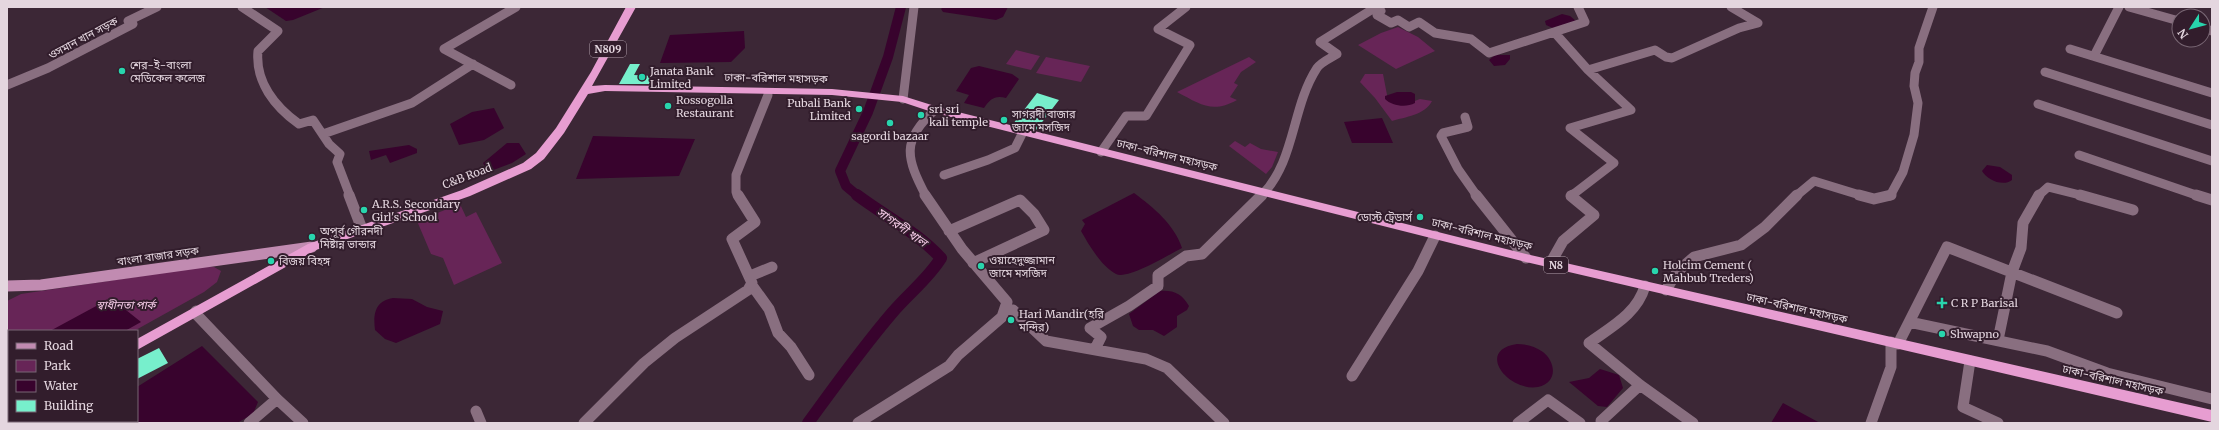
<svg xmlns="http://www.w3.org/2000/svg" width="2219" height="430" viewBox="0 0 2219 430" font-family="Merriweather,'Noto Sans Bengali',serif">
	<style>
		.green { fill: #672557 }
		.water { fill: #38032d }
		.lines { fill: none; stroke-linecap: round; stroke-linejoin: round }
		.canal-far1 { stroke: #38032d; stroke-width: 10 }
		.canal { stroke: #38032d; stroke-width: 12 }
		.building { fill: #77efcc }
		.street-far1 { stroke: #896f80; stroke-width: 9 }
		.street { stroke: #896f80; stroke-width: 11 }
		.secondary { stroke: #896f80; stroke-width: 9 }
		.primary { stroke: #c18bb1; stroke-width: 11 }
		.highway { fill: #e79dd1; fill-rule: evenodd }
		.poi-dot { fill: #28d5ad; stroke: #321d2c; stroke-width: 1.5 }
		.labels { text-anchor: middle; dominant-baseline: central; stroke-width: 4; stroke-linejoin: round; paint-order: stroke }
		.shield { fill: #321d2c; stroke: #af9ea9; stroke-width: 1 }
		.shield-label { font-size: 10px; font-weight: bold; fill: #e4d6df }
		.street-label { font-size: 11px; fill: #e4d6df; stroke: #321d2c }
		.poi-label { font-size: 11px; fill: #e4d6df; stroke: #321d2c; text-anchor: start }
		.park-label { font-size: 11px; font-style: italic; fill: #f7cde9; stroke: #321d2c }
		.water-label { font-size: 12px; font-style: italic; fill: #f3c9e5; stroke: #321d2c }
	</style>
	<rect width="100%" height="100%" fill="#3c2736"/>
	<path class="green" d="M1398 27 1418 37 1435 51 1396 69 1358 45 1381 33Z
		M1016 50 1040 56 1031 70 1006 64Z
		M1046 57 1090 66 1081 82 1036 73Z
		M1249 57 1256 62 1241 72 1234 83 1238 85 1230 97 1237 100C1212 114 1200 104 1177 92Z
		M1365 74H1383L1388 100 1404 105 1420 99 1432 101C1425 115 1405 117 1392 121L1375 98 1360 82Z
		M1235 141 1245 147 1250 143 1261 149 1278 152 1272 167 1266 174 1229 146Z
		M460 204 466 217 476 212 502 263 454 285 443 258 431 254 417 221Z
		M202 267H214L221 271 217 282 204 292 134 331H9V400L7 401V301L21 294Z"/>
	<path class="water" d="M265 7H325L293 20 286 21Z
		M943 7H1008L1003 17 996 20 943 12 941 9Z
		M1562 14 1570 16 1576 21 1555 29 1546 25 1545 21Z
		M744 31 745 48 731 62 660 63 670 35Z
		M1495 55H1510V59L1505 65 1494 66 1489 60Z
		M979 66 1012 74 1019 79 1006 98C995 95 990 99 984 108L964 103 969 95 956 91 971 68Z
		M1397 92H1411L1415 94V103C1406 108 1392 106 1385 99V96Z
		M494 108 504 128 484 140 459 145 450 124 472 112Z
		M1382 118 1393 143H1352L1344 122Z
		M593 136 695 139 679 176 576 179Z
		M507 143H519L526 154 512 163 488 172 483 163Z
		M409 145 417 149V153L390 163 386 155 371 160 369 151Z
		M1987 165 2000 167 2012 175V180C2003 187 1987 180 1982 171Z
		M1134 193C1154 208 1174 224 1182 248 1170 254 1128 280 1116 274 1101 266 1089 245 1081 231L1085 224 1082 220Z
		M1160 291C1174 290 1182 294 1189 306L1187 310 1177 316V327L1164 336 1153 330H1139L1133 326 1129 314Z
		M111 298 141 322 125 331H50Z
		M393 298 412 299 427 307 443 311 440 324 396 343 385 339 375 330C373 314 375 301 393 298Z
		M1517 344C1526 344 1535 346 1543 352 1556 362 1558 383 1538 387 1508 392 1475 350 1517 344Z
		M202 346 258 402 253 414 237 423H78L82 421H137V387Z
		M1600 369 1619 375 1623 388 1607 407 1598 406 1569 382 1589 378Z
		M1783 403 1820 423H1771Z"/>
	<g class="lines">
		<path class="canal-far1" d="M858 196 846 186 840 171 868 112 888 57 901 7"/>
		<path class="canal" d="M808 423C835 386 862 348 892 313 908 294 928 279 941 258 917 232 885 216 857 195"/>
	</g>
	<path class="building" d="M630 64H640L634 75 653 76 649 84H619Z
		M1037 93 1059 100 1036 130 1013 124Z
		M159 348 168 363 137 379V359Z"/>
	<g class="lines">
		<path class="street-far1" d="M242 7 278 31 258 51C255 82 275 107 299 124L313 120 329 144 340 154 337 162 350 196
			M1378 7 1381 11 1377 15 1391 23 1398 20 1409 27 1419 22 1435 33 1471 39 1489 53 1585 22 1578 7
			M2129 7 2179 21
			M2203 28 2212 31
			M1555 33 1588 70 1655 50 1666 57 1672 58 1739 28 1758 23 1731 7
			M2070 49 2212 93
			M2094 56 2119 7
			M2045 72 2212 125
			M7 85 48 68 133 24 128 21 157 7
			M511 85 444 49 516 7
			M2038 104 2212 161
			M1465 117 1468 127 1443 133 1441 136 1458 169 1477 196
			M323 134 412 103 473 64
			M1101 152 1126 116H1146L1190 45 1158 29 1186 7
			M2079 155 2199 196
			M944 175 988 160 1015 148 1023 132
			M738 196 736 192V175L768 95
			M926 196C906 158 901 140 935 110
			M1261 196C1296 161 1291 108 1317 68 1321 62 1331 58 1337 54L1320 42 1376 7
			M1571 196 1614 163 1570 128 1631 110 1588 70
			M1796 196 1814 181 1863 196
			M1890 196 1903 172 1914 135 1918 103 1914 86 1915 73 1919 62V48L1933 7
			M2038 196 2048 187 2084 196"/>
		<path class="street" d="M349 195 362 229
			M1476 195 1526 258
			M1859 195 1874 199 1891 195
			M2080 195 2133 210
			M2196 195 2212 200
			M949 231 1020 200 1034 214 1044 230 973 263
			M1550 264 1563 241 1594 215 1571 196 1573 195
			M750 276 772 267
			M751 284 769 309 778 333 791 347 809 375
			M1645 286C1637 314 1611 327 1589 343L1640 385 1693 423
			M1666 290 1677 272 1694 257 1741 245 1765 227 1797 195
			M1006 309 1013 310 1046 341 1146 359 1167 368 1224 423
			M196 311 197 315 277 399 249 423
			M1909 322 2047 351 2107 373 2212 399
			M1998 340 2012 272 2021 248 2023 223 2039 195
			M1898 344 1947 247 2117 313
			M1095 349 1101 337 1090 328 1129 306 1158 286V275L1186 256 1202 254 1262 195
			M1970 361 1963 407 1998 423
			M1352 376 1418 271 1435 236
			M277 399 303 423
			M476 411 481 423
			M584 423 644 363 675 338 748 290 752 283 732 239 755 222 738 195
			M858 423 949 366 958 355 1002 317 1007 302 962 249 925 195
			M1518 423 1548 400 1580 423
			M1603 423 1601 421 1640 385
			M1871 423 1891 367V342"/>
		<path class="secondary" d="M903 99 914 7"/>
		<path class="primary" d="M7 286 41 285 312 247"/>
		<path class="highway" d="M626 7H636L592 86 605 85 832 89 903 96 938 107 1526 254 2212 410V422L1526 262 935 113 902 102 832 95 605 91 588 94 564 133 544 159 531 169 470 196 316 250 137 350V339L308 244 462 190 523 163 536 153 556 128 591 72Z
			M9 411V421H14L12 423H7V412Z"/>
	</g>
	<g class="poi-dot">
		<circle cx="122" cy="71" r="4"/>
		<circle cx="642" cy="77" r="4"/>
		<circle cx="668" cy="106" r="4"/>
		<circle cx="859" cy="109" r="4"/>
		<circle cx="921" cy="115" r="4"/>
		<circle cx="1004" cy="120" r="4"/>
		<circle cx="890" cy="123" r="4"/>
		<circle cx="364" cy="210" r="4"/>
		<circle cx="1420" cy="217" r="4"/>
		<circle cx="312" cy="237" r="4"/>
		<circle cx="271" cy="261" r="4"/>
		<circle cx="981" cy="266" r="4"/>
		<circle cx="1655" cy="271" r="4"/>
		<path d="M1940 297h4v4h4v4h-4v4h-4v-4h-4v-4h4z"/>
		<circle cx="1011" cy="320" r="4"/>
		<circle cx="1942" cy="334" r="4"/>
	</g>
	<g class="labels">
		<g class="shield">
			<rect x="590" y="41" width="36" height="16" rx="3"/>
			<rect x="1544" y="257" width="24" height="16" rx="3"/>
		</g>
		<g class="shield-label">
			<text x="608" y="49">N809</text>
			<text x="1556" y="265">N8</text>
		</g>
		<g class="street-label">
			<text transform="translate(83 38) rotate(-28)">ওসমান খান সড়ক</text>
			<text transform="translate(776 78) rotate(1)">ঢাকা-বরিশাল মহাসড়ক</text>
			<text transform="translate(1167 155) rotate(14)">ঢাকা-বরিশাল মহাসড়ক</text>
			<text transform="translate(467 176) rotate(-21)">C&amp;B Road</text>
			<text transform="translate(1482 234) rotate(14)">ঢাকা-বরিশাল মহাসড়ক</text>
			<text transform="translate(158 256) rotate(-8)">বাংলা বাজার সড়ক</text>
			<text transform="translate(1797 308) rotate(13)">ঢাকা-বরিশাল মহাসড়ক</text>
			<text transform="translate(2113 380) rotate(13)">ঢাকা-বরিশাল মহাসড়ক</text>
		</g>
		<g class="poi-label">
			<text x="130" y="65">শের-ই-বাংলা<tspan x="130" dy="13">মেডিকেল কলেজ</tspan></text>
			<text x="650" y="71">Janata Bank<tspan x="650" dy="13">Limited</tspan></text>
			<text x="676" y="100">Rossogolla<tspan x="676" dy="13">Restaurant</tspan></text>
			<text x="851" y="103" text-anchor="end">Pubali Bank<tspan x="851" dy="13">Limited</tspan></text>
			<text x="929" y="109">sri sri<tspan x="929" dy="13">kali temple</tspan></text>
			<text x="1012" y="114">সাগরদী বাজার<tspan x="1012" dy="13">জামে মসজিদ</tspan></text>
			<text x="890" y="136" text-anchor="middle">sagordi bazaar</text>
			<text x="372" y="204">A.R.S. Secondary<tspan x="372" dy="13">Girl's School</tspan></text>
			<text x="1412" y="217" text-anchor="end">ডোস্ট ট্রেডার্স</text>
			<text x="320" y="231">অপূর্ব গৌরনদী<tspan x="320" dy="13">মিষ্টান্ন ভান্ডার</tspan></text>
			<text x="989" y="260">ওয়াহেদুজ্জামান<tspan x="989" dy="13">জামে মসজিদ</tspan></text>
			<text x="279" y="261">বিজয় বিহঙ্গ</text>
			<text x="1663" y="265">Holcim Cement (<tspan x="1663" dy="13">Mahbub Treders)</tspan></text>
			<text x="1951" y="303">C R P Barisal</text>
			<text x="1019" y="314">Hari Mandir(হরি<tspan x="1019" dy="13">মন্দির)</tspan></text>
			<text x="1950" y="334">Shwapno</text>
		</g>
		<g class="park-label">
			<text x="126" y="305">স্বাধীনতা পার্ক</text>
		</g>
		<g class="water-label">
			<text transform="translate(902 227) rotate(35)">সাগরদী খাল</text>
		</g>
	</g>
	<rect width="2219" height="430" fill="none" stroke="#e4d6df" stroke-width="16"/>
	<rect x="8" y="330" width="130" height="92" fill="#321d2c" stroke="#796774"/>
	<rect x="16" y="343" width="20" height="6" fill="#c18bb1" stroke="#796774"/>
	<text x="44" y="350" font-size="12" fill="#e4d6df">Road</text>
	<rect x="16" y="360" width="20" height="12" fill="#672557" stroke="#796774"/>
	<text x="44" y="370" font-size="12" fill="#e4d6df">Park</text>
	<rect x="16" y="380" width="20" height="12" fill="#38032d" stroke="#796774"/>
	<text x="44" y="390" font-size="12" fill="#e4d6df">Water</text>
	<rect x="16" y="400" width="20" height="12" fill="#77efcc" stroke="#796774"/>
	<text x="44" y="410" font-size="12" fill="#e4d6df">Building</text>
	<g transform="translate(2191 28) rotate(234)"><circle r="19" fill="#321d2c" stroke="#796774"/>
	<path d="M0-3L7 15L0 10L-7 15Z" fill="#28d5ad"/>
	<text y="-6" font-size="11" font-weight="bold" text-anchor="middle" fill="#e4d6df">N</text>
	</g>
</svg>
